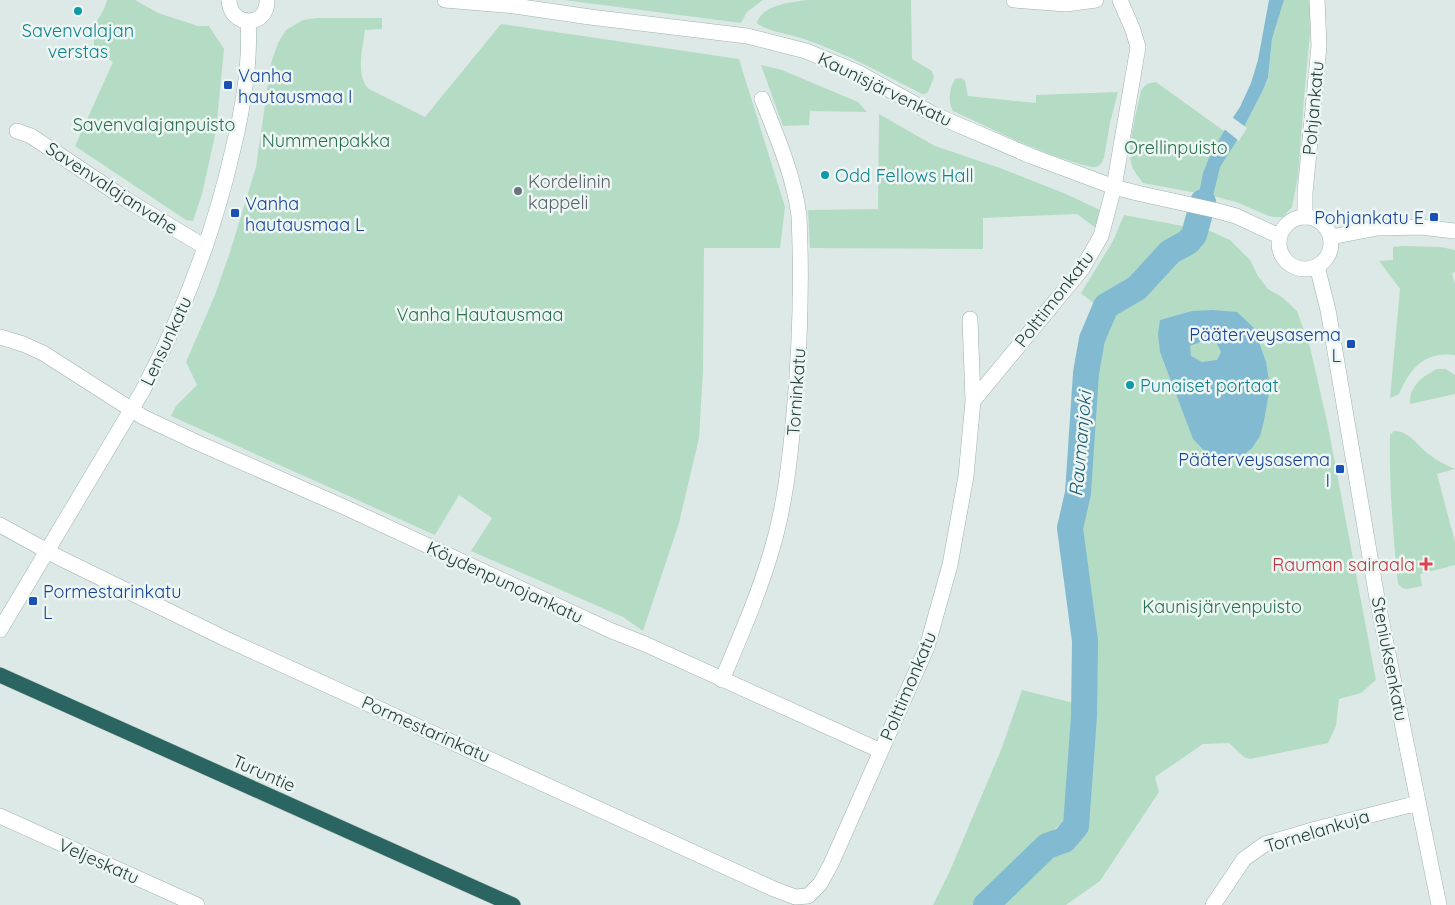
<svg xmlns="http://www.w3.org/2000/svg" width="1455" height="905" viewBox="0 0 1455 905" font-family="Quicksand,sans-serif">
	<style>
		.green { fill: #b4dcc5 }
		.water { fill: #82bad1; fill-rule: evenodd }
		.pier { fill: #dde9e6 }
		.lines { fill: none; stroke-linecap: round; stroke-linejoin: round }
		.river { stroke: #82bad1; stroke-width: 26 }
		.street-casing { stroke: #a0b1ad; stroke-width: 16 }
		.secondary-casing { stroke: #9cb5b0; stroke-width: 16 }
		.highway-casing { stroke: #bcc4c2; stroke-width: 16 }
		.street { stroke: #fff; stroke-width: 15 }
		.secondary { stroke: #fff; stroke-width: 15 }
		.highway { stroke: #2a6562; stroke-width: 15 }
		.culture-dot { fill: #0f9aa8; stroke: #edf6f3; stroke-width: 2 }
		.transit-dot { fill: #1a4fb4; stroke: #edf6f3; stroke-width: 2 }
		.worship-dot { fill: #6b7280; stroke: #edf6f3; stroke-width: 2 }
		.health-dot { fill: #e0444e; stroke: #edf6f3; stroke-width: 2 }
		.labels { text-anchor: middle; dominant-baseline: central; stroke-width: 5; stroke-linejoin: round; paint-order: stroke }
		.culture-label { font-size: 18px; fill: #0d838f; stroke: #edf6f3; text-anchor: start }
		.transit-label { font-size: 18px; fill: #164399; stroke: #edf6f3; text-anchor: start }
		.street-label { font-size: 18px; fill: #1e3935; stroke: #edf6f3 }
		.park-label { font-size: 18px; fill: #28704e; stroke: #edf6f3 }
		.worship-label { font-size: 18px; fill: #5b616d; stroke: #edf6f3; text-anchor: start }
		.health-label { font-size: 18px; fill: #be3a42; stroke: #edf6f3; text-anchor: end }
		.water-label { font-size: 19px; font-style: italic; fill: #185975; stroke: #edf6f3 }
	</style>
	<rect width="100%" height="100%" fill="#dde9e6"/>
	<path class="green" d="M107 0H135L158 13 198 26H209L224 49 216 131 202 194 193 221 186 220 75 146 113 62 94 49V26L104 9Z
		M564 0H763L747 12 741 23Z
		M807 0H911L912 59 932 71 934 77 928 92 925 94H922C883 74 845 53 804 39 793 35 763 30 757 23 761 5 792 2 807 0Z
		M1284 0H1309L1311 23 1305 86 1298 176 1292 207 1283 217H1274L1269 216 1236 202 1213 196 1143 183C1139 177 1134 172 1132 166 1126 148 1137 111 1141 91 1145 84 1148 83 1156 82L1224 131 1235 142 1263 90 1268 79 1272 39Z
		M317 18H382V29L365 30C363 47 355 76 369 89L425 117 501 24 739 59 785 207 780 248H704L703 371 699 438 679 523 643 631 623 617 471 551 492 518 459 495 435 535 171 416 176 406 197 385 186 362 215 295 230 252 256 167 271 63 278 43 286 30 303 20Z
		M761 65 782 70 858 102 867 112 810 111 809 125 783 126Z
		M961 78 965 81 968 96 1036 103V95L1118 92 1110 123 1104 158 1101 164 1096 167H1091C1043 155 998 132 953 111 947 101 950 88 955 79Z
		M879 114 935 146 1000 168 1066 194 1102 211 1097 229 1077 214 983 218V249L810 248 808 210 878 209Z
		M1124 215 1210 231 1230 240 1250 260 1258 276 1268 289 1282 297 1297 311 1310 347 1328 426 1376 680 1361 693 1339 699 1336 726 1328 743 1250 759 1244 757 1229 743 1203 744 1155 777 1159 792 1100 881 1066 905H994L1029 879 1042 856 1069 849 1080 837 1086 795 1091 666 1081 573 1076 536 1083 488 1089 403 1095 349 1114 312 1092 302 1081 293 1113 241Z
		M1402 246 1441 247 1455 250V272L1452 273 1455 284V355C1425 351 1410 368 1399 394L1390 398 1400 289 1379 261 1393 260V247Z
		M1437 369H1446L1455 375V394L1410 404C1409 386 1423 376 1437 369Z
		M1394 431C1409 430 1418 447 1430 455 1437 461 1446 465 1455 469L1437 474 1455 542V565L1420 574 1422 586 1407 589 1402 588 1398 584C1393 535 1389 485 1390 435Z
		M1022 690 1078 704 1077 760 1071 816C1036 843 1003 871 975 905H933L949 873 1001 750Z"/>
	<path class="water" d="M1269 0H1284L1272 39 1268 78 1263 90 1236 142 1220 167 1213 196 1203 226 1194 235 1192 217 1199 194 1203 173 1209 158 1224 131 1240 107 1251 83 1258 60Z
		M1212 310 1237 312 1254 328 1266 362 1270 387 1264 421 1260 436 1252 448 1240 458 1217 464 1193 439 1160 352 1158 334 1160 320 1192 311ZM1203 341 1217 344 1221 352 1217 360 1202 362 1191 356 1190 346Z"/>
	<path class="pier" d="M1232 117 1247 128 1239 141 1223 128Z
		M1196 195 1214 199 1204 228 1190 226 1189 217Z"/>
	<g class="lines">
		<path class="river" d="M986 905 1047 846 1064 840 1076 826 1084 716 1085 641 1070 528 1078 493 1086 373 1092 339 1106 306 1137 288 1170 252 1188 242 1194 235 1203 202"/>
		<g class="street-casing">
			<path id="street" d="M1014 0 1066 4 1096 0
				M17 131 31 136 127 200 205 247
				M1305 217V193L1319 46 1317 0
				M1317 266 1328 310 1378 604 1439 905
				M0 337 23 344 43 353 143 417 196 442 342 506 612 631 645 644 881 751
				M973 401 1082 269 1101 236 1114 187 1138 47 1133 30 1120 0
				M0 525 60 558 226 639 774 889 795 897 808 896 820 884 831 864 927 647 950 565 966 476 973 401 970 319
				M722 680C740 637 759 594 772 549 785 505 790 459 794 414 800 348 802 282 799 216 794 176 777 137 762 99
				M0 816 197 905
				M1213 905 1244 859 1265 844 1316 829 1418 803"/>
		</g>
		<g class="secondary-casing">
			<path id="secondary" d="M229 0C230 28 268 28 267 0
				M445 0 515 6 590 17 747 36 806 51 859 73 933 114 1031 156 1114 187 1137 193 1214 210 1236 216 1279 236
				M1279 243a26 26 0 1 1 52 0a26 26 0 1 1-52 0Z
				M1331 237 1377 228 1421 227 1455 231
				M0 630 143 390C183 314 214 233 233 149 243 108 251 64 248 21"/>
		</g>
		<g class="highway-casing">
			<path id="highway" d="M0 675 513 905"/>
		</g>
		<use href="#street" class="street"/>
		<use href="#secondary" class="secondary"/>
		<use href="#highway" class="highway"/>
	</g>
	<g class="culture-dot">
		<circle cx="78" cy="11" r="5"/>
		<circle cx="825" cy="175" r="5"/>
		<circle cx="1130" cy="385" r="5"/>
	</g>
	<g class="transit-dot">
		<rect x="223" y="80" width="10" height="10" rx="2.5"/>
		<rect x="230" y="208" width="10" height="10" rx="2.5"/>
		<rect x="1429" y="212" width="10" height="10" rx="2.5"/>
		<rect x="1346" y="339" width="10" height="10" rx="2.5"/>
		<rect x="1335" y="464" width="10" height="10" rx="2.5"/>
		<rect x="28" y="596" width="10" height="10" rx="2.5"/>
	</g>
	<circle class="worship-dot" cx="518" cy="191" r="5"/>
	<path class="health-dot" d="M1423.5 556.5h5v5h5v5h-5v5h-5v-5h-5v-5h5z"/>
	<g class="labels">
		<g class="culture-label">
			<text x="78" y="30" text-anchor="middle">Savenvalajan<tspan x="78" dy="21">verstas</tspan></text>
			<text x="835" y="175">Odd Fellows Hall</text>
			<text x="1140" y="385">Punaiset portaat</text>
		</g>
		<g class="transit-label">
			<text x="238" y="75">Vanha<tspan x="238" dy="21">hautausmaa I</tspan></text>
			<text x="245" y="203">Vanha<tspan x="245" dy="21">hautausmaa L</tspan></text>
			<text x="1424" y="217" text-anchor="end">Pohjankatu E</text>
			<text x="1341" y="334" text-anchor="end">Pääterveysasema<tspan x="1341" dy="21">L</tspan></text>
			<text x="1330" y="459" text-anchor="end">Pääterveysasema<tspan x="1330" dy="21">I</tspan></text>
			<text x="43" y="591">Pormestarinkatu<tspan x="43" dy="21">L</tspan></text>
		</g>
		<g class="street-label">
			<text transform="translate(885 89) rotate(26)">Kaunisjärvenkatu</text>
			<text transform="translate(1313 108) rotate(-85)">Pohjankatu</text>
			<text transform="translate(112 188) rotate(33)">Savenvalajanvahe</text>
			<text transform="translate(1054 299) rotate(-52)">Polttimonkatu</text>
			<text transform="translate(166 341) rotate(-65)">Lensunkatu</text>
			<text transform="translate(796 392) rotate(-86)">Torninkatu</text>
			<text transform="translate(505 582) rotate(25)">Köydenpunojankatu</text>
			<text transform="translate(1390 659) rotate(79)">Steniuksenkatu</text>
			<text transform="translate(908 686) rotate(-67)">Polttimonkatu</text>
			<text transform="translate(426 729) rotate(24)">Pormestarinkatu</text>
			<text transform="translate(264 773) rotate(24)">Turuntie</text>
			<text transform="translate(1317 831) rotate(-17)">Tornelankuja</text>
			<text transform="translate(99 861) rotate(24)">Veljeskatu</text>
		</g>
		<g class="park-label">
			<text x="154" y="124">Savenvalajanpuisto</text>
			<text x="326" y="140">Nummenpakka</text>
			<text x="1176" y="147">Orellinpuisto</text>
			<text x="480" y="314">Vanha Hautausmaa</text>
			<text x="1222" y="606">Kaunisjärvenpuisto</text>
		</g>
		<g class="worship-label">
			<text x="528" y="181">Kordelinin<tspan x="528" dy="21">kappeli</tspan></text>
		</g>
		<g class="health-label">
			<text x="1415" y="564">Rauman sairaala</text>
		</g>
		<g class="water-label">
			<text transform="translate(1080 444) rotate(-85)">Raumanjoki</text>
		</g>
	</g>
</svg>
